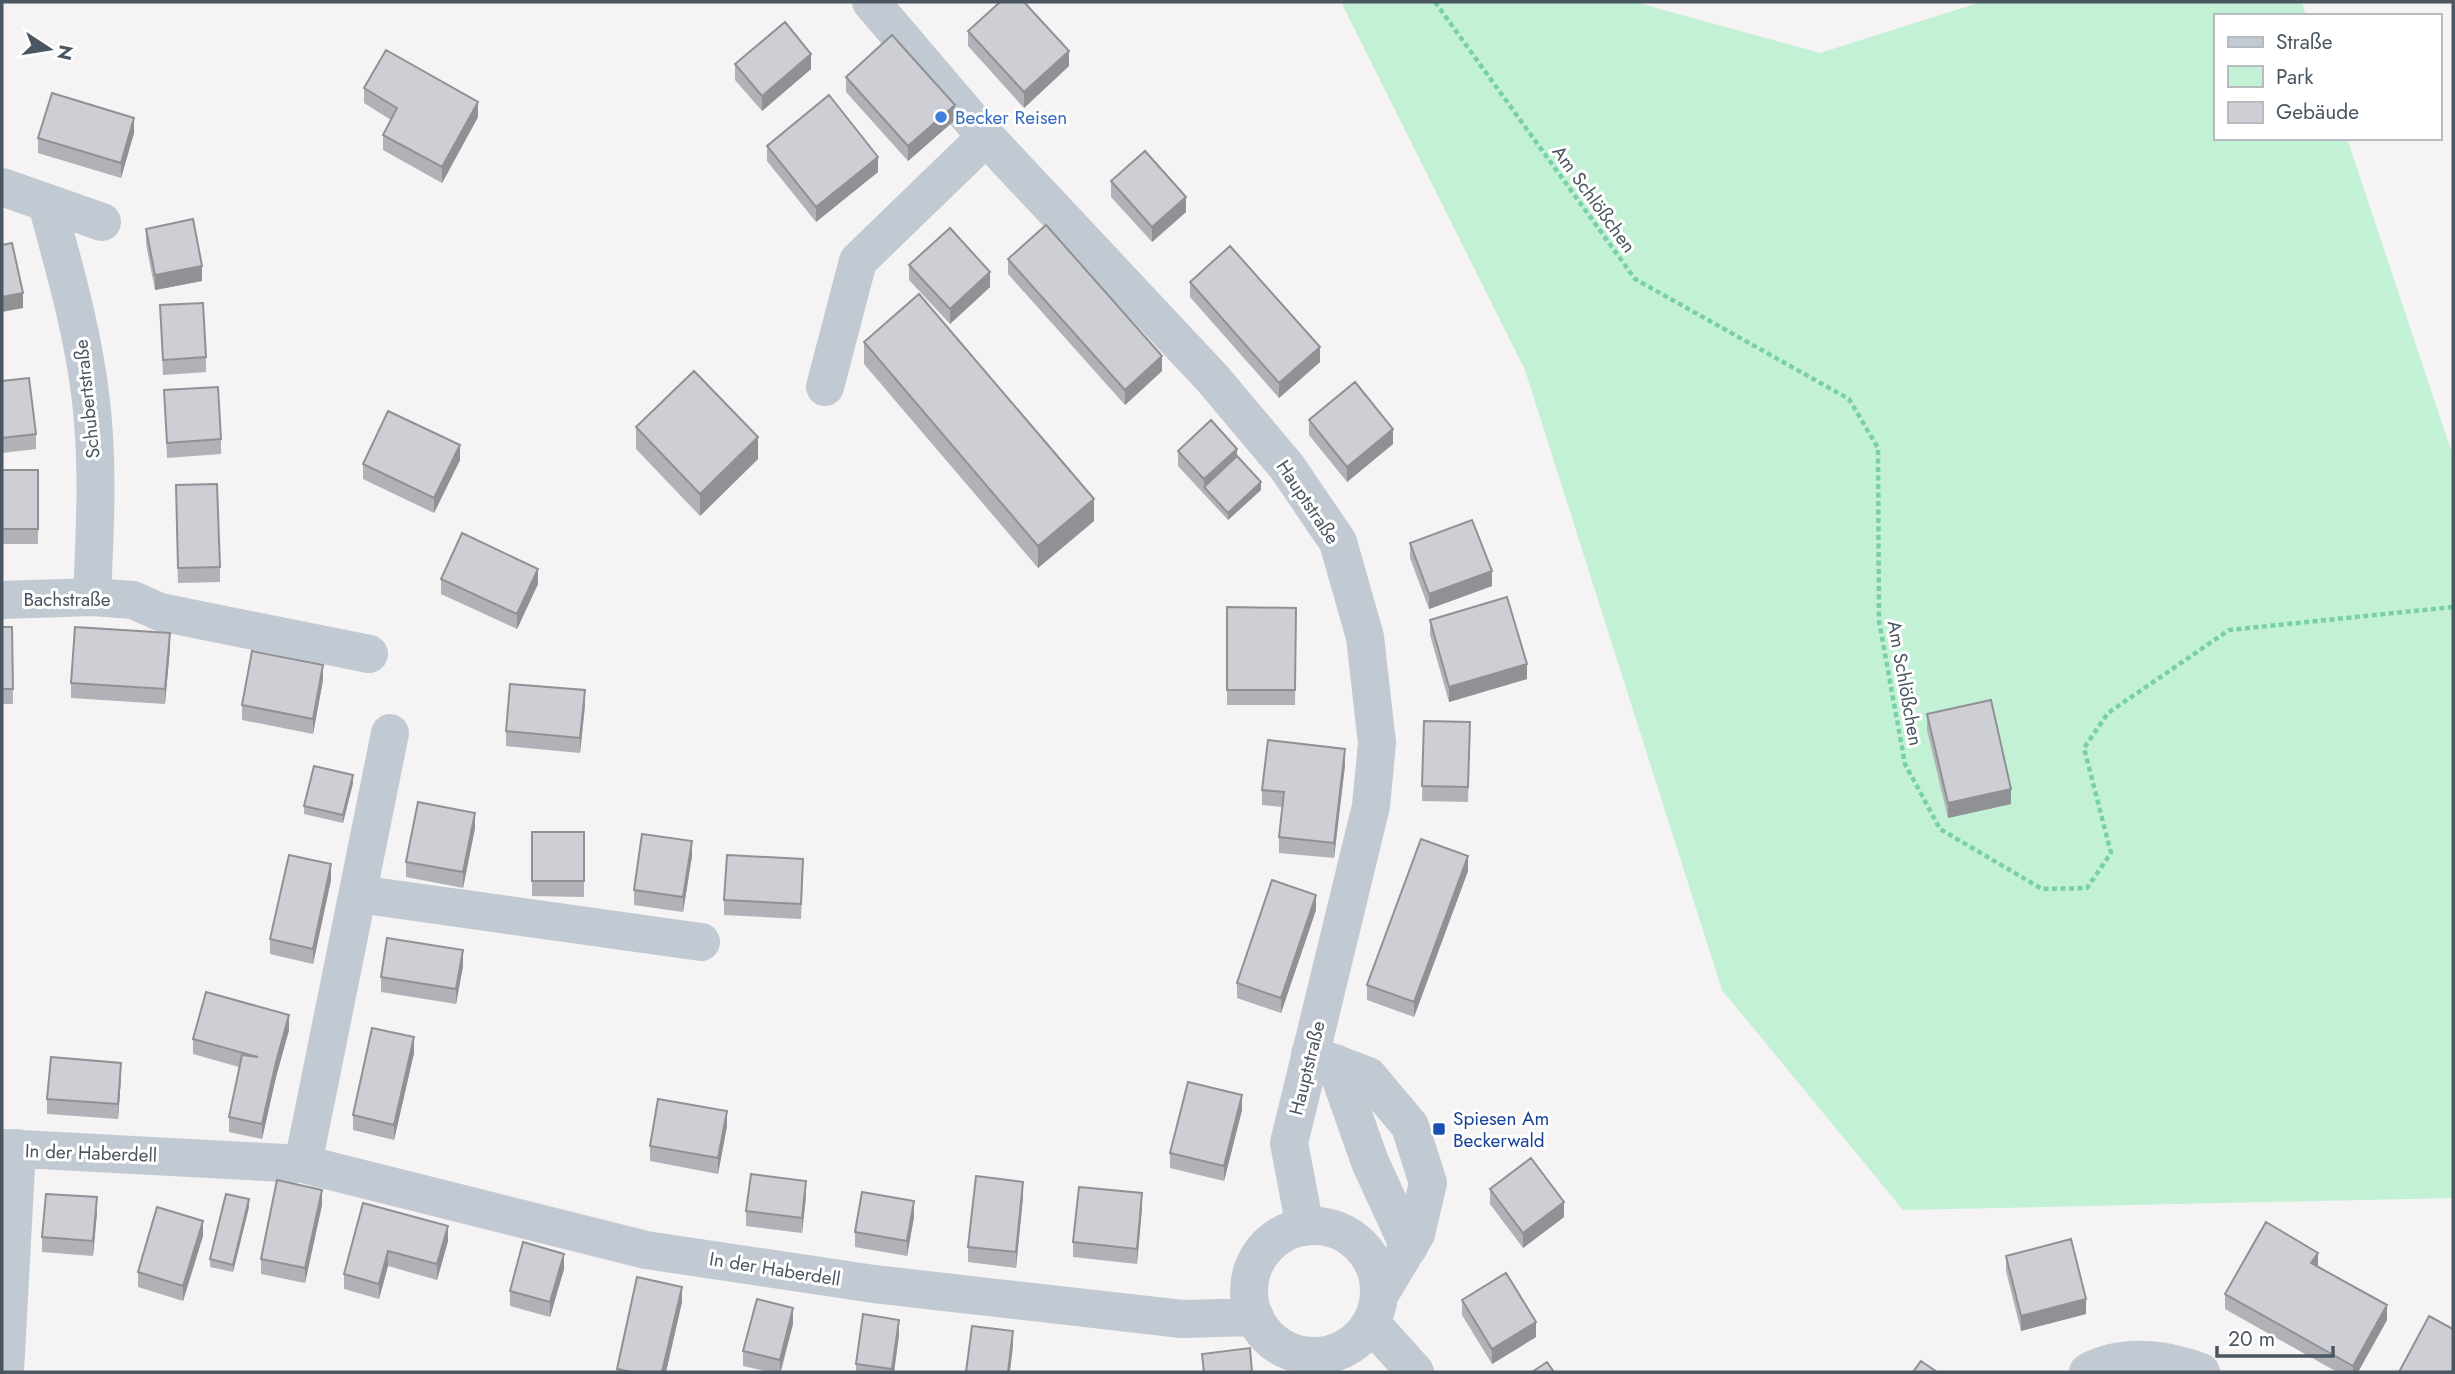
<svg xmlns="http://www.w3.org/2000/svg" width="2455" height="1374" viewBox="0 0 2455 1374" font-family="Jost,sans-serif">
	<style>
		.green { fill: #c3f1d5 }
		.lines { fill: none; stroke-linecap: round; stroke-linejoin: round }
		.path { stroke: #7ad0a6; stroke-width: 4.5; stroke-dasharray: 5 3.5; stroke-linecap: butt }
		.minor { stroke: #c1cad2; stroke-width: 38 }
		.wall { fill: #b0b2b7 }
		.shaded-wall { fill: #909195 }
		.building { fill: #cdcfd5; stroke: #909195; stroke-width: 2 }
		.shop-dot { fill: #3f7fe0; stroke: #fff; stroke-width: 2.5 }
		.transit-dot { fill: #1a4fb4; stroke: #fff; stroke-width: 2.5 }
		.labels { text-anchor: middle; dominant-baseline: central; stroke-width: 6; stroke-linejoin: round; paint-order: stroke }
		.shop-label { font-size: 19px; fill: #366cbe; stroke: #fff; text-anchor: start }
		.street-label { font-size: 19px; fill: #4a5661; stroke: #fff }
		.transit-label { font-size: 19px; fill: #164399; stroke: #fff; text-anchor: start }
	</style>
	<rect width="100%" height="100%" fill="#f5f3f3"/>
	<path class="green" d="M1341 2H1635L1820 53 1981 2H2302L2306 16H2215V138H2347L2453 456V1198L1903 1210 1722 990 1525 370Z"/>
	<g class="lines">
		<path class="path" d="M1435 2 1635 279 1849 399 1878 448 1879 621 1905 764 1940 829 2042 889 2087 888 2111 853 2084 748 2108 713 2229 630 2453 607"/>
		<path class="minor" d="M871 2 986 137 1213 379 1287 467 1338 542 1365 637 1377 743 1371 806 1289 1143 1305 1227
			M2 187 102 222
			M47 204C64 267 82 329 90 393 99 461 95 529 92 597
			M825 387 858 261 986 137
			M2 600 92 597 133 600 160 612 369 654
			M358 894 701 942
			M1310 1054 1368 1076 1410 1126 1428 1183 1416 1234 1380 1294
			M1335 1063 1370 1162 1409 1247
			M2 1148 303 1164 646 1250 874 1284 1182 1319 1255 1317
			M303 1164 390 733
			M1249 1291a65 65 0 1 1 130 0a65 65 0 1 1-130 0Z
			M1371 1323 1415 1372
			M5 1372 17 1148
			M2088 1372C2124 1353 2165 1359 2201 1372"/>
	</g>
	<path class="wall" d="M968 31 1069 66 1024 108 968 46Z
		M735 64 811 69 762 111 735 80Z
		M846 77 955 120 908 161 846 92Z
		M364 88 478 117 442 183 383 150V135L391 120 364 103Z
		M134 133 121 178 38 153V138Z
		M767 146 878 172 816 222 767 161Z
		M1111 181 1186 212 1152 242 1111 197Z
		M146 229 202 281 155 290 146 244Z
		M1008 259 1162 371 1125 405 1008 274Z
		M909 265 990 287 950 324 909 280Z
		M1190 282 1320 362 1279 398 1190 297Z
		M160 305 206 357V372L163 375Z
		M864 342 1094 521 1038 568 864 364Z
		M2 381 36 434V449L2 453Z
		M164 390 221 439V454L167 458Z
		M1309 420 1393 444 1347 482 1309 435Z
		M636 427 758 459 700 516 636 449Z
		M1178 451 1237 456 1261 490 1228 520 1178 466Z
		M460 460 434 513 363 479V464Z
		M2 470H38V544H2Z
		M176 500 220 567V582L178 583Z
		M1410 543 1492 586 1429 609 1410 558Z
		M441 579 538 584 517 629 441 594Z
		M1227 607 1296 608 1295 705H1227Z
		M1430 620 1527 679 1449 702 1430 635Z
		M2 627H12L13 704H2Z
		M170 648 165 704 71 698V683Z
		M323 680 313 734 242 720V705Z
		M585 705 580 753 506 746V731Z
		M1927 714 2011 804 1948 818 1927 730Z
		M1424 721 1470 722 1468 802 1422 801Z
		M1345 765 1334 858 1279 853V837L1282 807 1262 805V790Z
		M353 783 343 823 304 814V806Z
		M475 828 463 888 406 877V862Z
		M532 832H584V897L532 896Z
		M692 856 683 912 634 905V890Z
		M1468 871 1414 1017 1367 1000V985Z
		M803 874 801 919 724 915V900Z
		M331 880 313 964 270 954V939Z
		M1316 910 1281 1013 1237 998V983Z
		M463 966 456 1004 381 992V977Z
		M289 1030 276 1077 262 1139 229 1132V1117L239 1067 193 1054V1039Z
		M414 1053 394 1140 353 1130V1115Z
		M121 1078 118 1119 47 1114V1099Z
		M1242 1110 1224 1181 1170 1168V1153Z
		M727 1126 718 1174 650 1161V1146Z
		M1490 1189 1564 1217 1523 1248 1490 1204Z
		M806 1196 802 1233 746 1226V1211Z
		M1023 1197 1016 1268 968 1262V1247Z
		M363 1203 448 1241 437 1280 388 1266 379 1299 344 1289V1274Z
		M322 1205 305 1283 261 1274V1259Z
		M249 1207 233 1272 210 1267V1259Z
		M1142 1208 1137 1264 1073 1257V1242Z
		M97 1212 93 1256 42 1252V1237Z
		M914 1217 907 1256 855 1247V1232Z
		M203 1236 183 1301 138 1287V1272Z
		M2006 1256 2086 1314 2021 1331 2006 1271Z
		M2318 1267 2387 1320 2358 1372H2337L2225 1309V1294Z
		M564 1269 550 1317 510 1306V1291Z
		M1462 1300 1536 1337 1492 1364 1462 1315Z
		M682 1302 666 1372H617V1369Z
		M793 1324 781 1372H769L743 1366V1351Z
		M899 1335 894 1372H856V1364Z"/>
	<path class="shaded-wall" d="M1069 51V66L1024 108V92Z
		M811 54V69L762 111V96Z
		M478 102V117L442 183V167Z
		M955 105V120L908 161V146Z
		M134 118V133L121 178V163Z
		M878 157V172L816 222V207Z
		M1186 197V212L1152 242V227Z
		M202 266V281L155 290V275Z
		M990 272V287L950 324V309Z
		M23 293V308L2 312V297Z
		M1320 347V362L1279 398V383Z
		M1162 356V371L1125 405V390Z
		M1393 429V444L1347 482V467Z
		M758 437V459L700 516V494Z
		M460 445V460L434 513V498Z
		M1237 449V464L1204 487V479Z
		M1261 482V490L1228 520V513Z
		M1094 499V521L1038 568V546Z
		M538 569V584L517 629V614Z
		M1492 571V586L1429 609V594Z
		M170 633V648L165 704V689Z
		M1527 664V679L1449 702V687Z
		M323 665V680L313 734V719Z
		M585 690V705L580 753V738Z
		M1345 749V765L1334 858V843Z
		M353 775V783L343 823V815Z
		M2011 789V804L1948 818V803Z
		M475 813V828L463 888V872Z
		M692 841V856L683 912V897Z
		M1468 856V871L1414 1017V1002Z
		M331 864V880L313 964V949Z
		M1316 895V910L1281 1013V998Z
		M463 950V966L456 1004V989Z
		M289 1015V1030L276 1077 262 1139V1124L276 1062Z
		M414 1037V1053L394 1140V1125Z
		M121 1063V1078L118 1119V1104Z
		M1242 1095V1110L1224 1181V1166Z
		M727 1111V1126L718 1174V1158Z
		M806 1181V1196L802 1233V1218Z
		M1023 1182V1197L1016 1268V1252Z
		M322 1190V1205L305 1283V1268Z
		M1142 1193V1208L1137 1264V1249Z
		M97 1197V1212L93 1256V1241Z
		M249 1199V1207L233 1272V1265Z
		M914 1201V1217L907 1256V1241Z
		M1564 1202V1217L1523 1248V1233Z
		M203 1221V1236L183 1301V1286Z
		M448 1226V1241L437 1280V1264Z
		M388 1251V1266L379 1299V1284Z
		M2318 1253V1268L2311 1263Z
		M564 1254V1269L550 1317V1302Z
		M682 1287V1302L666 1372H662Z
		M2086 1299V1314L2021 1331V1316Z
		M2387 1305V1320L2358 1372H2353V1366Z
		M793 1308V1324L780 1372V1360Z
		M899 1320V1335L894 1372H892Z
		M1536 1322V1337L1492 1364V1349Z
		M1013 1331V1346L1010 1372H1008Z"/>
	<path class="building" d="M1000 2H1024L1069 51 1024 92 968 31Z
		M785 22 811 54 762 96 735 64Z
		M892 35 955 105 908 146 846 77Z
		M386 50 478 102 442 167 383 135 397 108 364 88Z
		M52 93 134 118 121 163 38 138Z
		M829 95 878 157 816 207 767 146Z
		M1145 151 1186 197 1152 227 1111 181Z
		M193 219 202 266 155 275 146 229Z
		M1046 225 1162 356 1125 390 1008 259Z
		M950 228 990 272 950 309 909 265Z
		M12 243 23 293 2 297V245Z
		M1230 246 1320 347 1279 383 1190 282Z
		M919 294 1094 499 1038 546 864 342Z
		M203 303 206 357 163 360 160 305Z
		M694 371 758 437 700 494 636 427Z
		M29 378 36 434 2 438V381Z
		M1355 382 1393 429 1347 467 1309 420Z
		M218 387 221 439 167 443 164 390Z
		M388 411 460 445 434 498 363 464Z
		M1211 420 1237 449 1204 479 1178 451Z
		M1237 456 1261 482 1228 513 1204 487Z
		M2 470H38V529H2Z
		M217 484 220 567 178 568 176 485Z
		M1472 520 1492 571 1429 594 1410 543Z
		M462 533 538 569 517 614 441 579Z
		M1507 597 1527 664 1449 687 1430 620Z
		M1227 607 1296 608 1295 690H1227Z
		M2 627H12L13 689H2Z
		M75 627 170 633 165 689 71 683Z
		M252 651 323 665 313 719 242 705Z
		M510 684 585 690 580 738 506 731Z
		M1991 700 2011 789 1948 803 1927 714Z
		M1424 721 1470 722 1468 787 1422 786Z
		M1268 740 1345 749 1334 843 1279 837 1284 792 1262 790Z
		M314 766 353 775 343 815 304 806Z
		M418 802 475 813 463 872 406 862Z
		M532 832H584V881H532Z
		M642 834 692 841 683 897 634 890Z
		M1421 839 1468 856 1414 1002 1367 985Z
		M289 855 331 864 313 949 270 939Z
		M727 855 803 859 801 904 724 900Z
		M1272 880 1316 895 1281 998 1237 983Z
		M387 938 463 950 456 989 381 977Z
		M206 992 289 1015 276 1062 262 1124 229 1117 242 1055 258 1057 193 1039Z
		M372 1028 414 1037 394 1125 353 1115Z
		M51 1057 121 1063 118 1104 47 1099Z
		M1188 1082 1242 1095 1224 1166 1170 1153Z
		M658 1099 727 1111 718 1158 650 1146Z
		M1531 1158 1564 1202 1523 1233 1490 1189Z
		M751 1174 806 1181 802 1218 746 1211Z
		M976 1176 1023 1182 1016 1252 968 1247Z
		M277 1180 322 1190 305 1268 261 1259Z
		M1079 1187 1142 1193 1137 1249 1073 1242Z
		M862 1192 914 1201 907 1241 855 1232Z
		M46 1194 97 1197 93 1241 42 1237Z
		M226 1194 249 1199 233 1265 210 1259Z
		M363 1203 448 1226 437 1264 388 1251 379 1284 344 1274Z
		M157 1207 203 1221 183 1286 138 1272Z
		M2266 1222 2318 1253 2311 1263 2387 1305 2353 1366 2225 1294Z
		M2071 1239 2086 1299 2021 1316 2006 1256Z
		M523 1242 564 1254 550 1302 510 1291Z
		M1506 1273 1536 1322 1492 1349 1462 1300Z
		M637 1277 682 1287 662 1372H632L617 1369Z
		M757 1299 793 1308 780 1360 743 1351Z
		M863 1314 899 1320 892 1369 856 1364Z
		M2429 1316 2453 1329V1372H2399Z
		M972 1326 1013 1331 1008 1372H966Z
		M1250 1348 1252 1372H1204L1202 1354Z
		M1921 1361 1937 1372H1913Z
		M1547 1362 1554 1372H1532Z"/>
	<circle class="shop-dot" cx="941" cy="117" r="7"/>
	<rect class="transit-dot" x="1432" y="1122" width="14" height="14" rx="3.5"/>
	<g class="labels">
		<g class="shop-label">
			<text x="955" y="117">Becker Reisen</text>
		</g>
		<g class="street-label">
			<text transform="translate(1594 199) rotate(54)">Am Schlößchen</text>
			<text transform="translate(87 399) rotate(-96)">Schubertstraße</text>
			<text transform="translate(1308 502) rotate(56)">Hauptstraße</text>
			<text x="67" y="599">Bachstraße</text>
			<text transform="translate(1905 683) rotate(80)">Am Schlößchen</text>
			<text transform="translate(1307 1068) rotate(-76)">Hauptstraße</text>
			<text transform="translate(91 1153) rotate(2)">In der Haberdell</text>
			<text transform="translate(775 1269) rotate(9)">In der Haberdell</text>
		</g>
		<g class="transit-label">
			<text x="1453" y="1118">Spiesen Am<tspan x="1453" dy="22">Beckerwald</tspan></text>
		</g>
	</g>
	<rect width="2455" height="1374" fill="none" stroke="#4a5661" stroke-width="7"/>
	<rect x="2214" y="14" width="228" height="126" fill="#ffffff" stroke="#b7bbc0" stroke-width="2"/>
	<rect x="2228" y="37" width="35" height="10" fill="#c1cad2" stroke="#b7bbc0" stroke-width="2"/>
	<text x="2276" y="49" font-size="21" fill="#4a5661">Straße</text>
	<rect x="2228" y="66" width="35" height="21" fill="#c3f1d5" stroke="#b7bbc0" stroke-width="2"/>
	<text x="2276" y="84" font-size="21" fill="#4a5661">Park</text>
	<rect x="2228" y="102" width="35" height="21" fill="#cdcfd5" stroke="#b7bbc0" stroke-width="2"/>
	<text x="2276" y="119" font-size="21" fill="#4a5661">Gebäude</text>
	<g transform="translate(49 49) rotate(102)" stroke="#ffffff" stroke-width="5" paint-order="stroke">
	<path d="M0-5L12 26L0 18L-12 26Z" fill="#4a5661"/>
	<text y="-10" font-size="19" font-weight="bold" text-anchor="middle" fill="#4a5661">N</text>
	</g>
	<path d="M2217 1346v10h116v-10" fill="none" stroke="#4a5661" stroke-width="3.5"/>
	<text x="2228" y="1346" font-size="21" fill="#4a5661" stroke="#ffffff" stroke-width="5" paint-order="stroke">20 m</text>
</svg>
